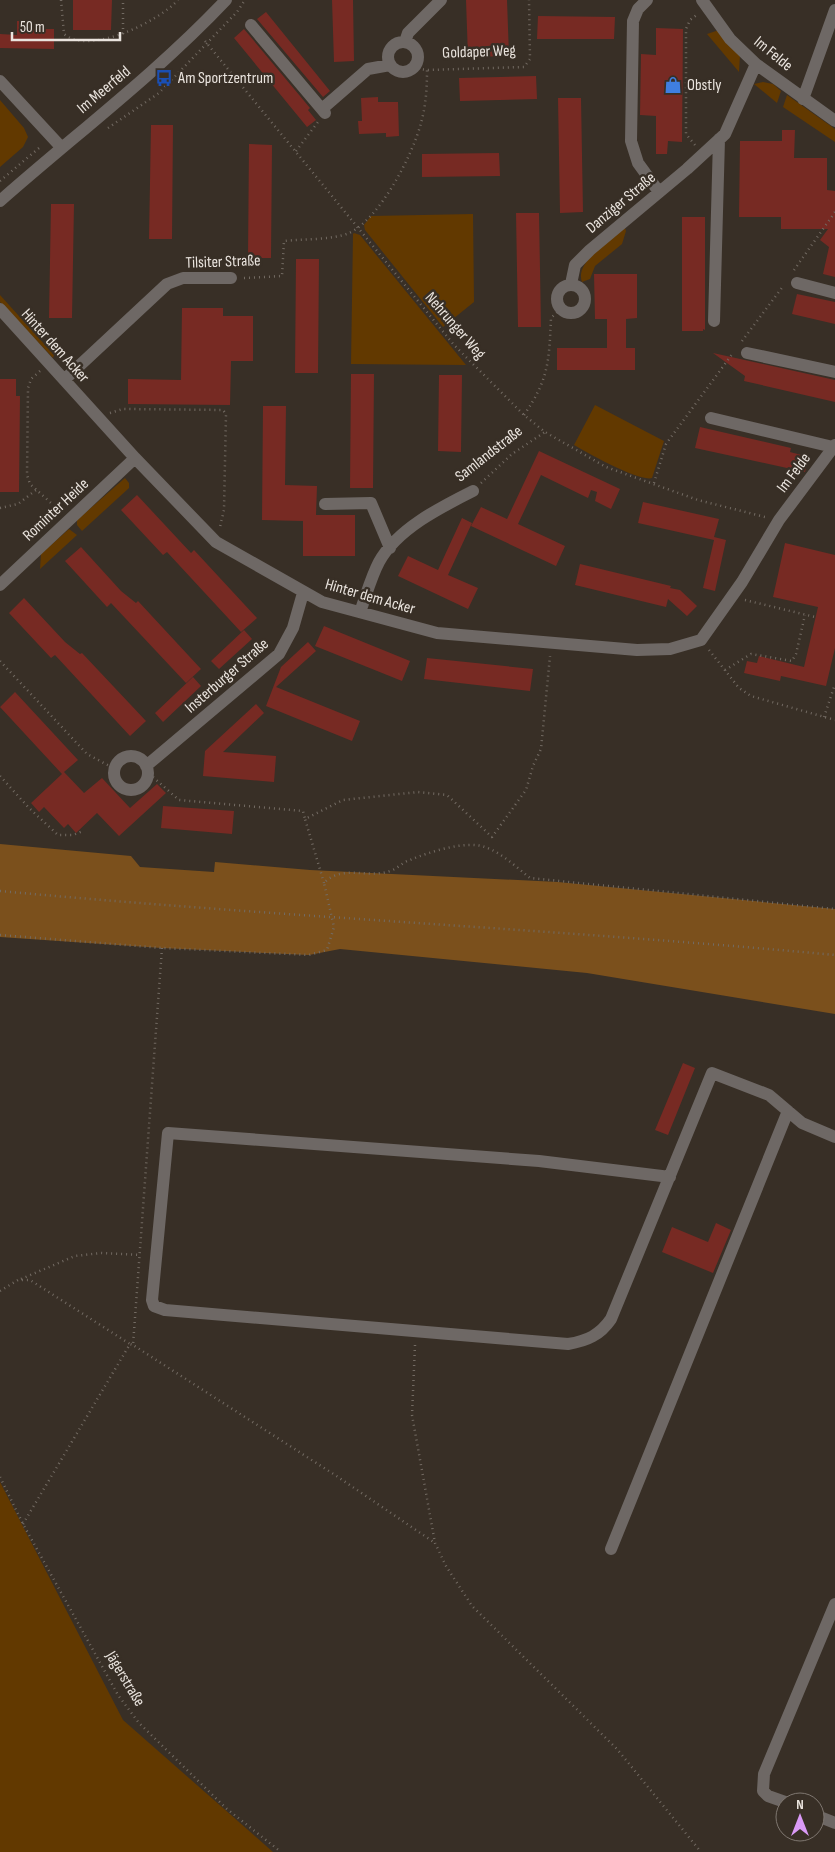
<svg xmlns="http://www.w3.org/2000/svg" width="835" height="1852" viewBox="0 0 835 1852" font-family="'Sofia Sans Condensed',sans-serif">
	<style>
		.green { fill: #623900 }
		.forest { fill: #7b501c }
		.building { fill: #772a23 }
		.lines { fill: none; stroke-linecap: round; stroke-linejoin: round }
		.path { stroke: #736b63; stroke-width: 2.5; stroke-dasharray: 1 4; stroke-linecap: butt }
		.minor { stroke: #6e6865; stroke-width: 12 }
		.labels { text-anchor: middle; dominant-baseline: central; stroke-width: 5; stroke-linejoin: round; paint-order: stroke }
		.street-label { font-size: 16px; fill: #eae4de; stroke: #382f26 }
		.poi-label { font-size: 16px; fill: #eae4de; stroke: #382f26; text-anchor: start }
	</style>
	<rect width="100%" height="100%" fill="#382f26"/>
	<path class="green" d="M719 30 740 55 739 72 707 34Z
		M763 82 773 84 781 91 777 103 754 84Z
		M787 95 835 129V142L783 107Z
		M0 100 24 128 28 137 23 147 0 167Z
		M473 214 474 302 443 327 365 230 364 225 371 216Z
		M625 228 626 231 622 244 595 266 590 279 582 282C574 262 611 240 625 228Z
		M354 233 360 235 466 365 351 364 353 234Z
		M0 295 54 355 53 358 0 302Z
		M595 405 664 441 652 478C640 482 587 453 574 445Z
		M125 478 129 483V488L82 531 77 525V520Z
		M69 529 77 535 40 569 41 554Z
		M0 1482 123 1720 273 1852H0Z"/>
	<path class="forest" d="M0 844 131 856 140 867 214 872 215 862 310 870 558 882 835 909V1014L587 973 340 949 309 955 162 948 0 937Z"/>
	<path class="building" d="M73 0H112L111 30H73Z
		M332 0H353L354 61 334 62Z
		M466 0H507L509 56 468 57Z
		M266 12 330 91 323 97 257 19Z
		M538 16 615 17 614 39H537Z
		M17 21H30V29H54V49L0 48V34L17 35Z
		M656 28 683 29 682 142 668 141 667 154H656V116L640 115 641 54 656 55Z
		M244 29 310 108 308 110 316 120 307 127 234 38Z
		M536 76 537 99 460 101 459 78Z
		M378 97V102H398L399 136 386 137V133L359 134 358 121H362L361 98Z
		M558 98H581L583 212 560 213Z
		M151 125H173L172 239H149Z
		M782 130H795L794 158H827V190L835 191V277L823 274 829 247 820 240 828 229H781V217H739L740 141H782Z
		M249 144 272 145 271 258H248Z
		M499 153 500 176 422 177V154Z
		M51 204H74L72 318H49Z
		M516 213H539L541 327H518Z
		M682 217H705V330L703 329V331H682Z
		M296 259H319L318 373H295Z
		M594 274H637V318L626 319V348H635V370H557V348H607V319H595Z
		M797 294 835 302V324L792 314Z
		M182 308H223V316H253V361H231L230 405 128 404V379L181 380Z
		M713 353 835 380V402L744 381 745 376Z
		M351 374H374L373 488H350Z
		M439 375H462L461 452 438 451Z
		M0 379H16V396H20L19 492H0Z
		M263 406H286L285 485 317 486 316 515H355V556H303V521L262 520Z
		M700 427 791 448 790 452 809 457 805 472 695 448Z
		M539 451 620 489 611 509 595 501 597 492 591 490 588 498 541 475 518 524 565 546 556 566 471 526 481 507 507 519Z
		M137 495 191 553 194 550 257 618 241 632 167 552 163 555 121 510Z
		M643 502 719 519 714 537 726 540 715 591 703 588 714 540 638 523Z
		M462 518 472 523 448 575 478 588 468 609 398 576 408 556 438 570Z
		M785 543 835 555V648L826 686 781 676 780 681 744 673 747 661 757 663 759 656 804 667 818 607 773 597Z
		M81 547 121 591 136 603 138 601 201 669 186 683 111 603 107 607 65 561Z
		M580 564 671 586 670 588 680 590 697 606 687 616 668 599 666 607 575 585Z
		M24 598 65 642 80 654 82 653 146 721 130 736 55 655 51 658 9 613Z
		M324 626 410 661 402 681 315 646Z
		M244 630 252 639 219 669 211 661Z
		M308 642 316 651 276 687 360 721 352 741 266 706 281 667Z
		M427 658 533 669 530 691 424 679Z
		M193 677 201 686 163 722 155 713Z
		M15 692 78 760 64 772 84 793 102 778 130 808 157 784 166 793 119 836 97 813 76 833 68 824 64 828 44 807 39 812 31 803 62 774 0 707Z
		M256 704 264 713 223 752 276 756 274 782 203 776 205 751Z
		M163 806 234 811 232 834 161 828Z
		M683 1063 695 1068 668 1135 655 1130Z
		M716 1223 731 1230 713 1273 662 1252 672 1227 708 1242Z"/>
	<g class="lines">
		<path class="path" d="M61 0 64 34C90 56 159 21 178 0
			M123 34V0
			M205 41 454 345 524 415 545 432 606 467 698 500 765 517
			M413 68 427 70 524 67 530 59 529 0
			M108 128 159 93 237 12 245 0
			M695 145 686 134V29L690 20 698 14
			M296 151 318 122
			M0 181 39 148
			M794 270 835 212
			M244 278 282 276 284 241C302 239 333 240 349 233 380 219 413 154 421 123 426 105 427 88 427 70
			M742 341 784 285
			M40 371 31 379 28 388 27 475 30 484 61 512
			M110 413 123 409 223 410 226 414 224 510 220 527
			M524 415C549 379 549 361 551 318L561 309
			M481 483 512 454 545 432
			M654 483 666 444 733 353
			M0 508 18 504 36 490
			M745 600 815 617
			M709 650 739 688 751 696 835 720
			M0 661 87 754 115 769
			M725 670 751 654 792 661 796 654 805 615
			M824 717 835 684
			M0 776 29 808 58 835H73L83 831
			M153 777 179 800 303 811 305 819
			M324 883 305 819 343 800 418 792 447 795 492 837 526 790 533 766 541 749 550 656
			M0 891C278 917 557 929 835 955
			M0 935 162 948 309 955 327 950 334 927 324 883C342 864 368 879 390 871 397 869 403 862 410 860 429 852 466 840 485 847 502 853 516 867 530 878L835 909
			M162 948 133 1345 335 1475 435 1543
			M21 1279 75 1256 101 1253 140 1255
			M0 1291 18 1280H30L130 1344
			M415 1345 412 1415 435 1543 446 1566 472 1606 617 1749 701 1852
			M0 1477 23 1524 118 1695 139 1723 227 1809 281 1852
			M23 1524 130 1344 133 1345"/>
		<path class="minor" d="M647 0 638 9 633 21 631 141 638 163 659 192
			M702 0 730 39 756 64 835 121
			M251 25 325 113
			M405 42 408 33 441 0
			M388 57a15 15 0 1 1 30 0a15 15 0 1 1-30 0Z
			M0 81 61 147
			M803 99 835 10
			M322 109 368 69 390 65
			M0 201C76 134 157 73 226 0
			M797 283 835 293
			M571 284 575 265 590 250 687 169 725 134 756 64
			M557 299a14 14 0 1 1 28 0a14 14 0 1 1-28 0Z
			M0 309 135 458 216 542 322 602 437 633 637 650 670 649 701 640 742 582 779 520 835 445
			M714 321 719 139
			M747 353 835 372
			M64 380 167 284 183 278H231
			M711 418 833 447
			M325 504 371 503 390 548
			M0 585 135 458
			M360 612C366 596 371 577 379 562 397 529 441 507 473 491
			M114 773a17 17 0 1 1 34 0a17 17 0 1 1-34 0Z
			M146 766 279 654 293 628 303 593
			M670 1177 539 1161 168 1133 152 1300 154 1306 165 1310 568 1344C587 1341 600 1335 611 1319L712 1073 769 1095 802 1123 835 1137
			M611 1549 788 1111
			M785 1802 768 1796 763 1791 764 1774 835 1604
			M815 1815 835 1823"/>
	</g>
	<defs>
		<g id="bus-bare" transform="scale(1.35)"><path d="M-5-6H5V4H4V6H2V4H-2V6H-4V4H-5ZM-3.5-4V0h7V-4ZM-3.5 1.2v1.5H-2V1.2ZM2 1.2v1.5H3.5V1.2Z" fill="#1a4fb4" stroke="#382f26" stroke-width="2.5" paint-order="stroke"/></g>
		<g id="shop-bare" transform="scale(1.35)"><path d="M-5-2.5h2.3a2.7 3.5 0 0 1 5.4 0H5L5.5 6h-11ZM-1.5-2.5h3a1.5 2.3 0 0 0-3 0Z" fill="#3f7fe0" stroke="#382f26" stroke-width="2.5" paint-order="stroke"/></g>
	</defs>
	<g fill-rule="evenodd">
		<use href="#bus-bare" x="164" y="78"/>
		<use href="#shop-bare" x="673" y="85"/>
	</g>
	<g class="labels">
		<g class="street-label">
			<text transform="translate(479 52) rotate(-2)">Goldaper Weg</text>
			<text transform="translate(773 54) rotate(39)">Im Felde</text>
			<text transform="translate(104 90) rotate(-40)">Im Meerfeld</text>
			<text transform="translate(621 203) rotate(-40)">Danziger Straße</text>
			<text transform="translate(223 262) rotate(-2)">Tilsiter Straße</text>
			<text transform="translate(455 326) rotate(49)">Nehrunger Weg</text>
			<text transform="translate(55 346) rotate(48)">Hinter dem Acker</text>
			<text transform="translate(489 454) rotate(-38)">Samlandstraße</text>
			<text transform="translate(794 473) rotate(-53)">Im Felde</text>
			<text transform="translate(56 510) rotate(-43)">Rominter Heide</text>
			<text transform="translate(370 597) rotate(16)">Hinter dem Acker</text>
			<text transform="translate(227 676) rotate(-41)">Insterburger Straße</text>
			<text transform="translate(125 1679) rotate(59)">Jägerstraße</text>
		</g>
		<g class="poi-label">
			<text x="178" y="78">Am Sportzentrum</text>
			<text x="687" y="85">Obstly</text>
		</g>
	</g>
	<g transform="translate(800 1817)"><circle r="24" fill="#382f26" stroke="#7f7770"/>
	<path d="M0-4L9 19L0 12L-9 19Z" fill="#da9af6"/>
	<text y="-8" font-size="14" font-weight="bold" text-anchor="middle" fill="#eae4de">N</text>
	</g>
	<path d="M12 32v8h108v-8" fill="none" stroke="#eae4de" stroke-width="2.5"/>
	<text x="20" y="32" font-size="15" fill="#eae4de" stroke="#382f26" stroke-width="4" paint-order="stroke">50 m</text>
</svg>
